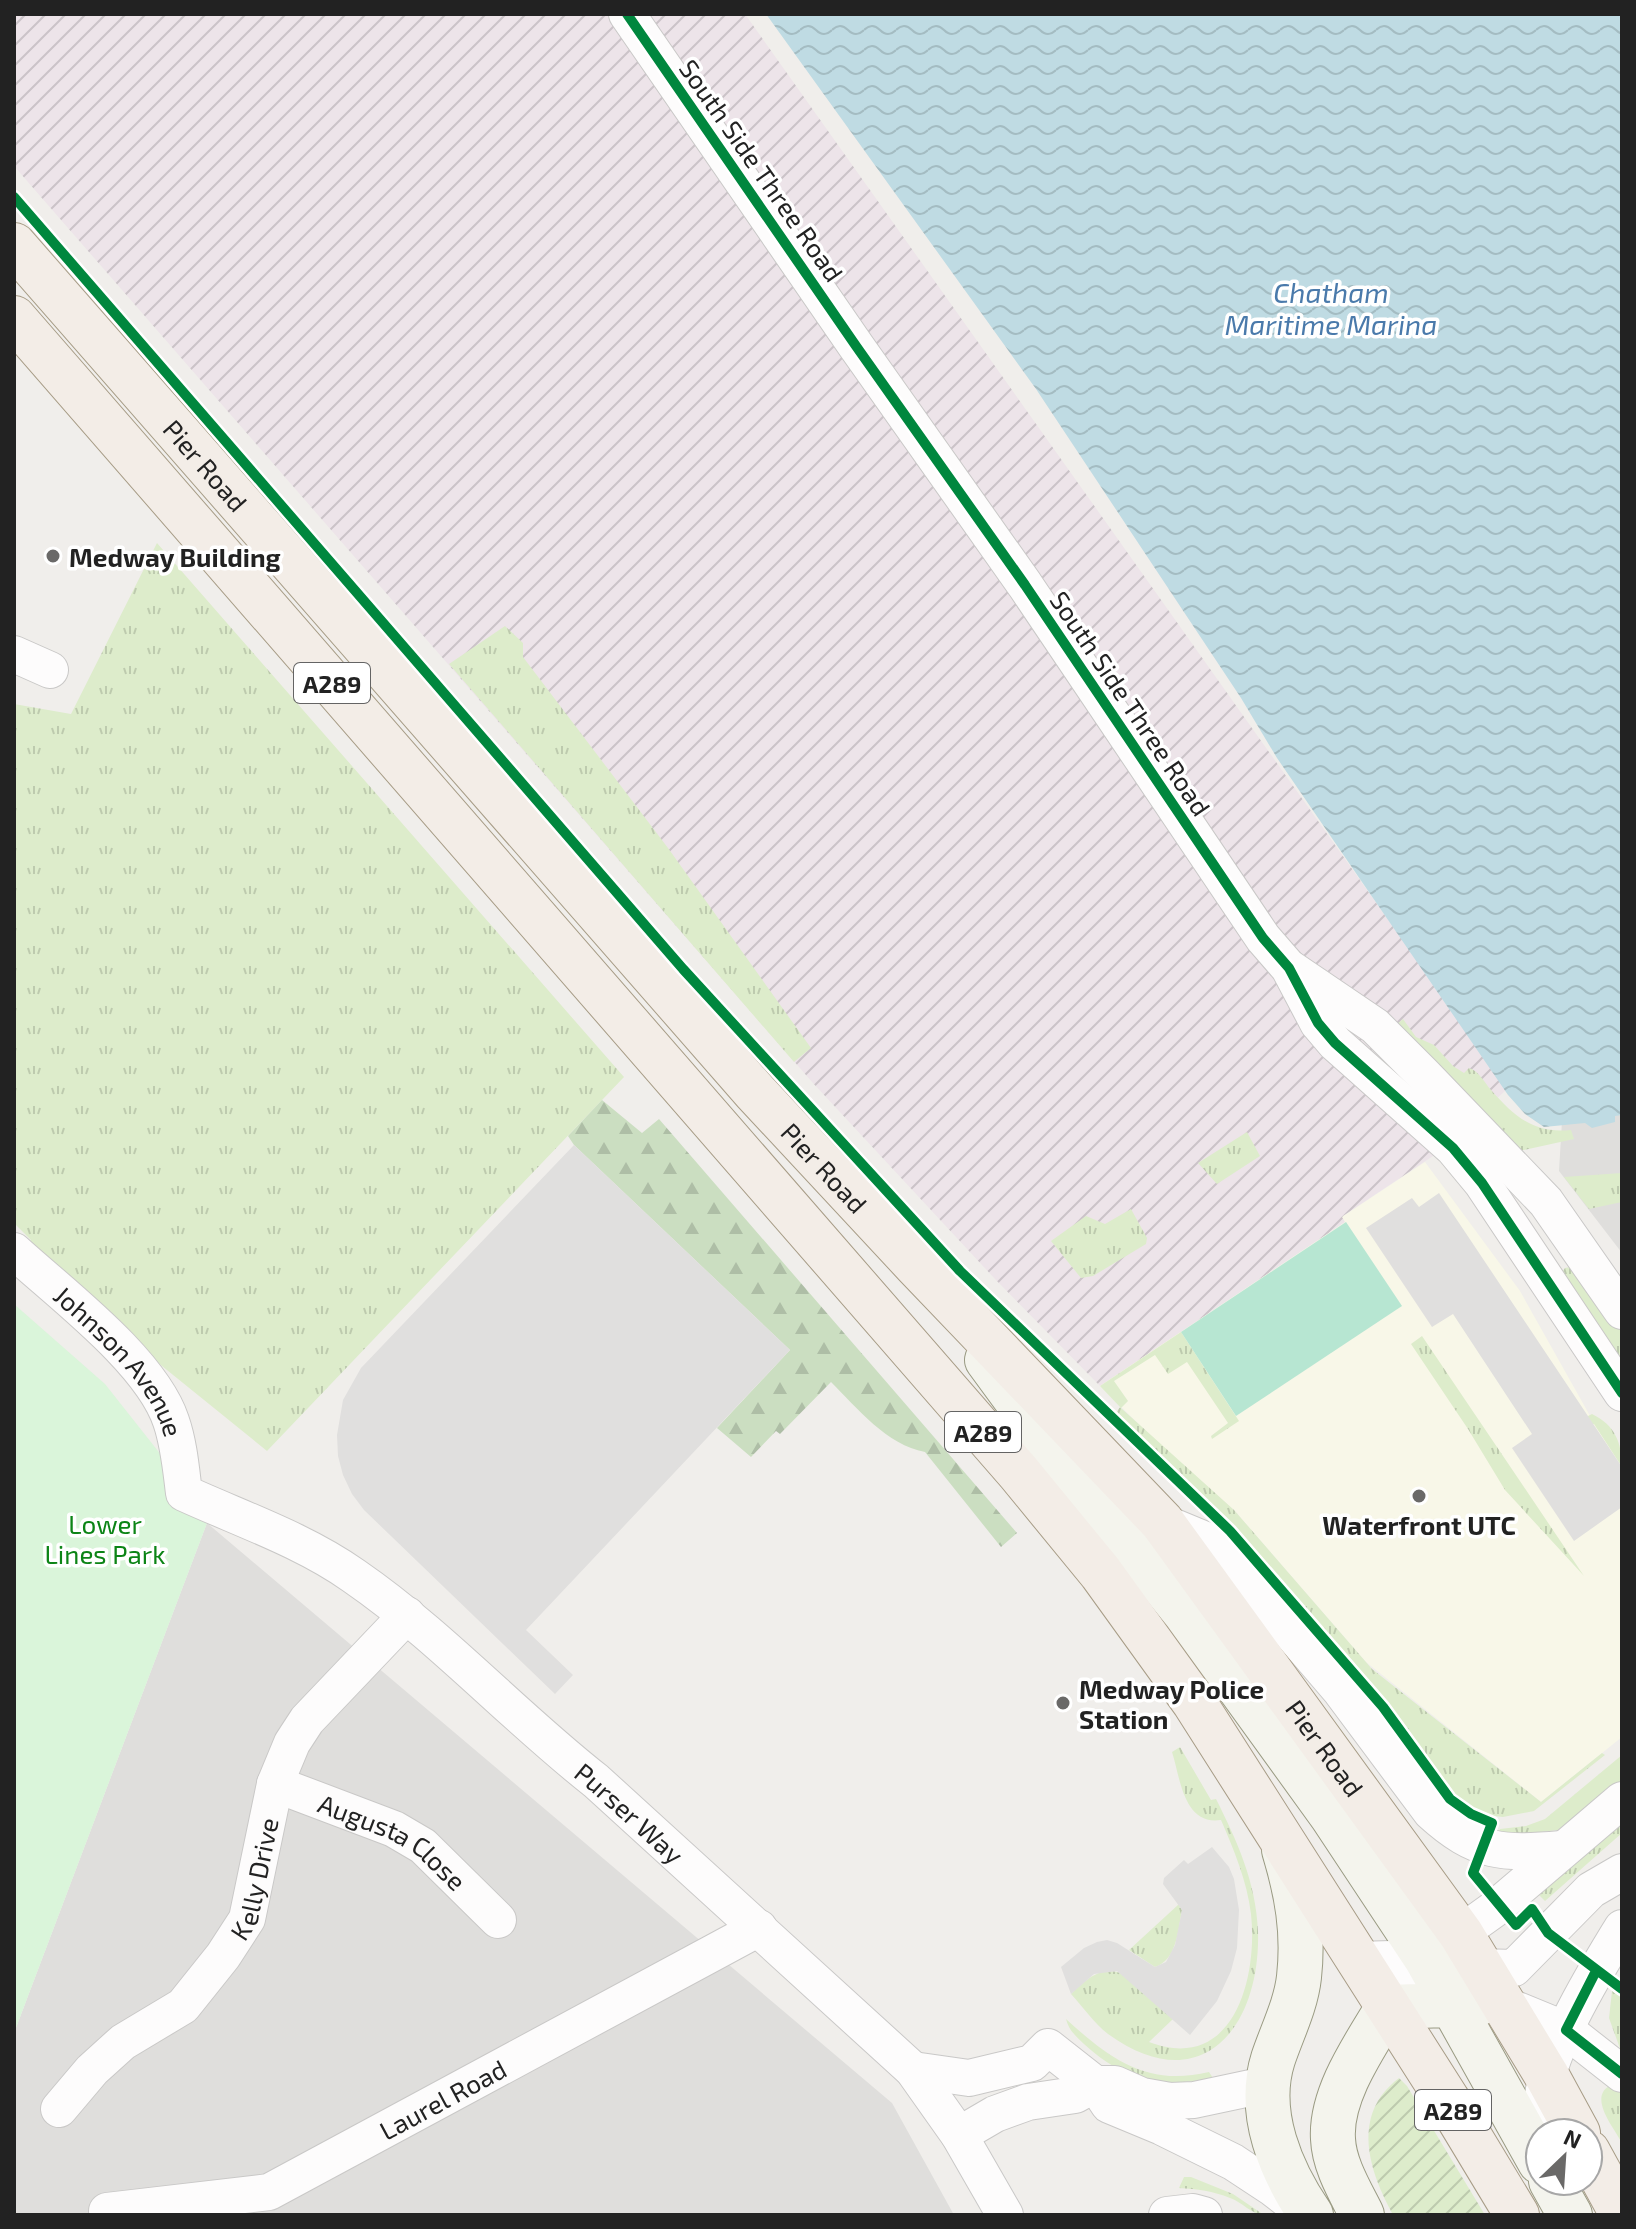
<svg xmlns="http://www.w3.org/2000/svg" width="1636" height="2229" viewBox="0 0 1636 2229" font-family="'Exo 2',sans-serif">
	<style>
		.residential { fill: #dfdedc }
		.industrial { fill: url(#industrial-furrows) }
		.education { fill: #f8f7e8 }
		.grass { fill: url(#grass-tufts) }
		.forest { fill: url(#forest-firs) }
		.park { fill: #daf5da }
		.garden { fill: url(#garden-furrows) }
		.pitch { fill: #b7e6d2 }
		.parking { fill: #e0dfde }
		.water { fill: url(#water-waves) }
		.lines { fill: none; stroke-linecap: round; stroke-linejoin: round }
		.street-casing { stroke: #c9c8c7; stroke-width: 38 }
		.secondary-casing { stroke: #999a82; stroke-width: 46 }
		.primary-casing { stroke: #a79c86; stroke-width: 46 }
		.street { stroke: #fdfcfc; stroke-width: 36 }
		.secondary { stroke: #f4f4ed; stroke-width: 44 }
		.primary { stroke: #f3ede7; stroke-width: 44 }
		.cycleway-casing { stroke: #fff; stroke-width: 15 }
		.cycleway { stroke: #00873e; stroke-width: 10 }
		.poi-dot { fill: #6a6968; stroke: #fff; stroke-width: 3 }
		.labels { text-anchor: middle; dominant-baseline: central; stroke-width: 7; stroke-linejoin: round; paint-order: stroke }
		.shield { fill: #fff; stroke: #646464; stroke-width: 2 }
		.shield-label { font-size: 24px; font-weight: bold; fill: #222 }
		.street-label { font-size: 26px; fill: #222; stroke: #fff }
		.poi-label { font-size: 26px; font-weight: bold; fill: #222; stroke: #fff; text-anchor: start }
		.park-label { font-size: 26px; fill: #0c8416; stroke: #fff }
		.water-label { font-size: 28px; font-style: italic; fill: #4a7aab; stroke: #fff }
	</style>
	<defs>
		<pattern id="industrial-furrows" width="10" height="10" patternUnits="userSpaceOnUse" patternTransform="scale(2)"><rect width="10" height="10" fill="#ede4e9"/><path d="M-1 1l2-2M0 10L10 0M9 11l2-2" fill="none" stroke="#cbc3c8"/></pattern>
		<pattern id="grass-tufts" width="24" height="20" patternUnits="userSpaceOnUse" patternTransform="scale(2)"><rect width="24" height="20" fill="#ddeccb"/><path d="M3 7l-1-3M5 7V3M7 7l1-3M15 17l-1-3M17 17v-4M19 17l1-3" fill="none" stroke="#bdcaae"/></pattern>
		<pattern id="forest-firs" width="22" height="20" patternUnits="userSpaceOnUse" patternTransform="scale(2)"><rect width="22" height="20" fill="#cbdec1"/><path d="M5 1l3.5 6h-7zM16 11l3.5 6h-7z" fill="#aebea6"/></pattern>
		<pattern id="garden-furrows" width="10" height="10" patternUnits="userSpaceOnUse" patternTransform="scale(2)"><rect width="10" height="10" fill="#ddeccb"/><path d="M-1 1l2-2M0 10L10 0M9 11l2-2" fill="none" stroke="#bdcaae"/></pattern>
		<pattern id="water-waves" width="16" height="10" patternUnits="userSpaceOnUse" patternTransform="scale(2)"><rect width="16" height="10" fill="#bfdbe3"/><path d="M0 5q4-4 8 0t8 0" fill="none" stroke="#a4bcc2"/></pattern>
	</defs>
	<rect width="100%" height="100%" fill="#f0eeeb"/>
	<path class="residential" d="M1622 1110V1253L1559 1171 1562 1121Z
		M207 1523 892 2103 954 2215H14V2033Z"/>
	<path class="industrial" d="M14 14H745L1421 966 1506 1090 1439 1152 1343 1216 1346 1222 1100 1386 995 1279 812 1082 14 166Z"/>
	<path class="education" d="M1425 1162 1520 1291 1594 1423 1622 1449V1737L1541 1802 1366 1662 1234 1510 1157 1442 1100 1386 1345 1222 1342 1217Z"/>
	<path class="grass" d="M157 543 624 1077 267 1451 89 1307 25 1247 31 1240 14 1223V704L71 714Z
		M505 626 523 643V657L668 848 811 1048 794 1062 449 664Z
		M1403 1019 1416 1037 1434 1045 1453 1066 1464 1073 1469 1068C1479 1071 1484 1082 1491 1090 1515 1117 1534 1134 1571 1130L1574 1139 1515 1152 1396 1025Z
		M1247 1132 1260 1156 1217 1184 1198 1163Z
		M1622 1173V1202L1589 1209 1564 1177Z
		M1131 1209 1147 1238 1146 1244 1093 1276 1081 1278 1051 1241 1086 1216 1105 1224Z
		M1570 1267 1583 1274 1622 1333V1368L1561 1274 1565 1268Z
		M1181 1332 1239 1421 1212 1439 1211 1436 1228 1423 1187 1362 1168 1374 1155 1355 1114 1381 1128 1401 1121 1408 1234 1510 1372 1669 1541 1802 1602 1753 1605 1755 1534 1811 1503 1817 1486 1815 1470 1808 1459 1799 1382 1696 1232 1523 1115 1414 1120 1407 1100 1386Z
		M1422 1336 1584 1576 1505 1490 1468 1429 1411 1344Z
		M1592 1414C1615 1425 1622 1443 1622 1467L1594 1424 1574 1423Z
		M1180 1747 1211 1800 1216 1799C1237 1841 1256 1882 1258 1931 1261 2026 1202 2102 1108 2034 1094 2023 1083 2007 1071 1994 1085 1980 1102 1964 1123 1974L1173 2019 1149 2042C1233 2074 1258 1979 1251 1914 1247 1881 1234 1850 1221 1820 1183 1826 1180 1776 1172 1752Z
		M1622 1755V1780L1584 1812 1558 1830 1497 1837 1500 1829 1526 1826 1545 1819Z
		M1622 1820V1833L1545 1901 1538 1894Z
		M1179 1904 1182 1910C1178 1930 1177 1960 1155 1967L1129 1950Z
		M1612 1991 1622 1998V2054L1609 2018Z
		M1066 2019C1110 2059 1147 2087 1209 2072L1213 2078C1162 2089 1123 2080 1084 2044 1076 2036 1069 2031 1066 2019Z
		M1613 2084 1622 2090V2143C1613 2126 1586 2095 1613 2084Z
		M1184 2177H1191L1233 2194 1264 2215C1251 2214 1242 2202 1230 2198 1213 2191 1197 2189 1179 2188Z"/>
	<path class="forest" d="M602 1100 642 1133 659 1119 1017 1533 1001 1547 925 1452C887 1445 857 1408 831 1382L780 1434 776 1431 751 1457 717 1428 790 1350 574 1145 568 1136Z"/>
	<path class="park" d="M14 1304 105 1384 158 1451 207 1523 14 2033Z"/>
	<path class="garden" d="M1399 2078 1407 2086 1485 2215H1393C1369 2171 1350 2115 1399 2078Z"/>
	<path class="pitch" d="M1346 1222 1402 1306 1236 1416 1181 1332Z"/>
	<path class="parking" d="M574 1145 790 1350 526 1630 573 1675 555 1694 364 1510 352 1494 343 1475 338 1456 337 1435 343 1400 361 1368Z
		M1439 1193 1622 1467V1507L1574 1541 1512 1448 1532 1434 1453 1314 1432 1327 1366 1228 1412 1198 1419 1207Z
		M1212 1847 1229 1867 1234 1879 1239 1910 1237 1948 1231 1971 1217 2001 1190 2035 1117 1971 1094 1974 1071 1994 1061 1967 1084 1948 1097 1942 1107 1940 1117 1943 1155 1967 1166 1962 1175 1945 1182 1910 1163 1884 1164 1878 1184 1860 1188 1864Z"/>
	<path class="water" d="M766 14H1622V1115L1615 1116V1122L1592 1128 1585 1123 1544 1127 1525 1114 1508 1095 1277 758 1241 698 1036 389Z"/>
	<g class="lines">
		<g class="street-casing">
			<g id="street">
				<path d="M627 14 856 346 1025 585 1263 938 1289 968 1318 1023 1335 1043 1453 1148 1482 1183 1622 1393"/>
				<path d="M14 654 50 670"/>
				<path d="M1291 969 1375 1026 1424 1075 1546 1202 1622 1311"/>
				<path id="s1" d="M14 1251C61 1294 151 1361 171 1421 179 1444 181 1469 184 1493 241 1519 303 1540 354 1576 441 1636 513 1716 596 1781L913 2070 959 2135 1005 2215"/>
				<path d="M1162 1522 1215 1544 1340 1690 1431 1812C1477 1854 1503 1854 1562 1849"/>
				<path id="s2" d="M275 1784 394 1829 423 1846 498 1920"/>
				<path d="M1357 1960 1426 1958 1480 1967 1514 1968 1591 1890 1622 1872"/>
				<path d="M1505 2005 1566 2030 1622 2074"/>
				<path d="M1388 2007 1426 1958 1493 1910 1622 1800"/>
				<path d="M913 2070 969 2078 1032 2063 1048 2047 1095 2084 1109 2105 1162 2127 1233 2162 1274 2189 1307 2215"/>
				<path id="s3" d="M59 2109 92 2070 123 2042 183 2006 223 1956 247 1919 275 1784 292 1743 307 1720 407 1615"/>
				<path d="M1541 2133C1532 2072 1591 1979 1622 1928"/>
				<path d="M959 2135 995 2114 1028 2102 1075 2095 1095 2084H1115L1142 2096 1170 2101 1194 2100 1269 2084"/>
				<path id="s4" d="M107 2211 269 2192 759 1928"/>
				<path d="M1167 2215 1193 2212 1204 2215"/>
			</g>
		</g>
		<g class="secondary-casing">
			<path id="secondary" d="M987 1360 1042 1435 1186 1614 1332 1816 1426 1958 1540 2162
				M1284 1850C1297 1893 1304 1932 1299 1977 1296 2005 1282 2032 1273 2059 1256 2113 1281 2171 1311 2215
				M1551 2181 1570 2215
				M1362 2215C1350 2191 1334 2165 1333 2139 1330 2094 1366 2044 1388 2007L1478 2004"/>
		</g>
		<g class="primary-casing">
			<g id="primary">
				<path id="s5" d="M14 245 755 1092 916 1265 1162 1522 1461 1934 1547 2076 1578 2133"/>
				<path d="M14 318 1019 1473 1101 1573 1194 1702 1447 2099 1517 2215"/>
				<path d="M1588 2152 1622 2214"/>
			</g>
		</g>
		<use href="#street" class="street"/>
		<use href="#secondary" class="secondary"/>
		<use href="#primary" class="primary"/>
		<g class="cycleway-casing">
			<path id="cycleway" d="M627 14 856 346 1025 585 1263 938 1289 968 1318 1023 1335 1043 1453 1148 1482 1183 1622 1393
				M14 197 683 969 960 1271 1230 1531 1383 1707 1450 1799 1471 1814 1492 1823 1473 1873 1516 1925 1532 1909 1548 1933 1622 1989
				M1596 1971 1566 2030 1622 2074"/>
		</g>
		<use href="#cycleway" class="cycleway"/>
	</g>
	<g class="poi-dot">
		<circle cx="53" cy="556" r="8"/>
		<circle cx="1419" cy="1496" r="8"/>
		<circle cx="1063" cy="1703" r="8"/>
	</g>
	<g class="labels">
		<g class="shield">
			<rect x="294" y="663" width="76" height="40" rx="6"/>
			<rect x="945" y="1412" width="76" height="40" rx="6"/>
			<rect x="1415" y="2090" width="76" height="40" rx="6"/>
		</g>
		<g class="shield-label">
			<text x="332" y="683">A289</text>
			<text x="983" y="1432">A289</text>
			<text x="1453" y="2110">A289</text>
		</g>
		<g class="street-label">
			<text transform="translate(762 170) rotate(55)">South Side Three Road</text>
			<text stroke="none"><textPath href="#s5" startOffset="292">Pier Road</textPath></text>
			<text transform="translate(1131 703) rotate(56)">South Side Three Road</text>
			<text stroke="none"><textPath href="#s5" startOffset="1228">Pier Road</textPath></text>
			<text stroke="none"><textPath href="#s1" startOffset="154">Johnson Avenue</textPath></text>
			<text stroke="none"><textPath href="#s5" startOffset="1996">Pier Road</textPath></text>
			<text stroke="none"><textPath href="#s1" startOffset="860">Purser Way</textPath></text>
			<text stroke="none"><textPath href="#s2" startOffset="132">Augusta Close</textPath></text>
			<text stroke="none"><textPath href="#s3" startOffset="312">Kelly Drive</textPath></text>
			<text stroke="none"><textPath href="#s4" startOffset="360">Laurel Road</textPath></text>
		</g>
		<g class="poi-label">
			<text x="69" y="556">Medway Building</text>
			<text x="1419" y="1524" text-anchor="middle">Waterfront UTC</text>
			<text x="1079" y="1688">Medway Police<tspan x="1079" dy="30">Station</tspan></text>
		</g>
		<g class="park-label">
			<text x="105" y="1523">Lower<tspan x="105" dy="30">Lines Park</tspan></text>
		</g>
		<g class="water-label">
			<text x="1331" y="292">Chatham<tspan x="1331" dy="32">Maritime Marina</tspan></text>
		</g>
	</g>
	<rect width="1636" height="2229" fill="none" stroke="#222222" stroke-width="32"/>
	<g transform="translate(1564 2157) rotate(25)"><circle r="38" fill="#ffffff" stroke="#a7a7a7" stroke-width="2"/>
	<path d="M0-6L14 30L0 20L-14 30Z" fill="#6a6968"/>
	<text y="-12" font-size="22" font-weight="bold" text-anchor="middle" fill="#222222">N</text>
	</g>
</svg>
